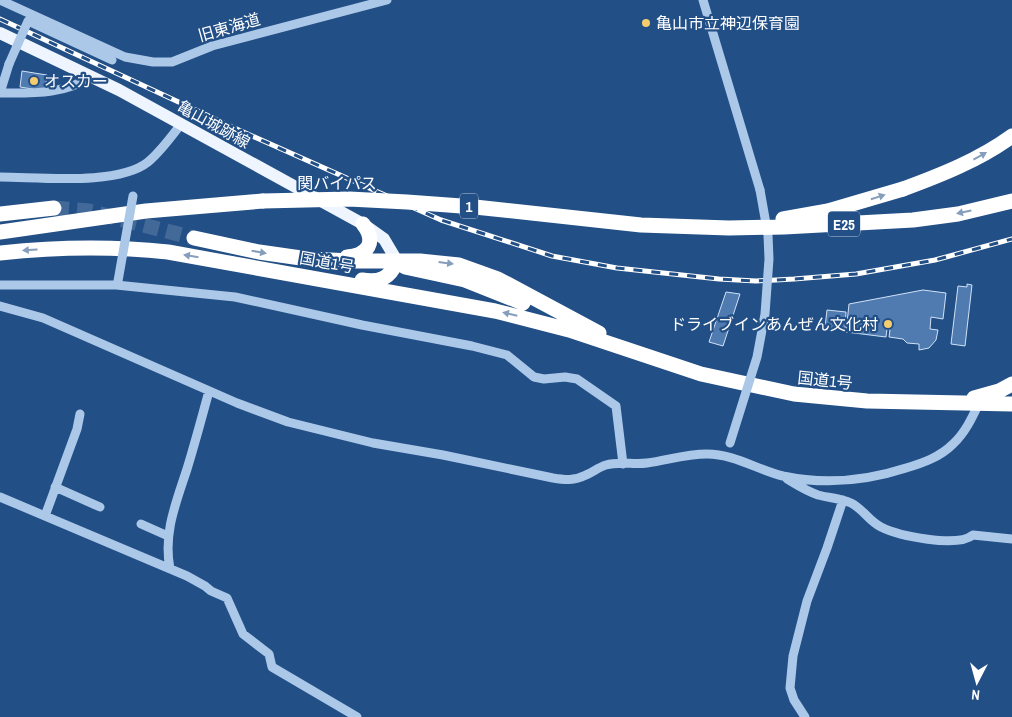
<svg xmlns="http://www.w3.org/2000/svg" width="1012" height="717" viewBox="0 0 1012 717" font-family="'Archivo Narrow','Noto Sans JP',sans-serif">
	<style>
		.building { fill: #4f7bb0; stroke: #d0e2f7 }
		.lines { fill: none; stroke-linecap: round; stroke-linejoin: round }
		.highway-tunnel { stroke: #436998; stroke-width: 15; stroke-dasharray: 15 8; stroke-linecap: butt }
		.minor { stroke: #acc8e9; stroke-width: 9 }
		.major { stroke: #eff5fe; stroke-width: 12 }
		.highway { stroke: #fff; stroke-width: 15 }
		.rail-casing { stroke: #fff; stroke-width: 5 }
		.rail { stroke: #224f86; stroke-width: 3; stroke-dasharray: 9; stroke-linecap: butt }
		.minor-bridge { stroke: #acc8e9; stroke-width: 9 }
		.highway-bridge { stroke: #fff; stroke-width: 15 }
		.oneway { fill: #859ebc }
		.poi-dot { fill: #f5cc6e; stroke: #224f86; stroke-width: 2 }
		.labels { text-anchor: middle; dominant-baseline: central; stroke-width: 4.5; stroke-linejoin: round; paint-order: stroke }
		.shield { fill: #224f86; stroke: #bdcadb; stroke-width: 1 }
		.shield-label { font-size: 15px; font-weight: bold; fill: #fff }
		.poi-label { font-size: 16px; fill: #fff; stroke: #224f86; text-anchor: start }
		.street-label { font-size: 16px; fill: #fff; stroke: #224f86 }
	</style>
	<rect width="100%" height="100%" fill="#224f86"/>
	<path class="building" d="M22 71 47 75 45 91 20 87Z
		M967 284 972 285 965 346 951 344 958 286 967 287Z
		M923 290 946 293 943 319 931 317 930 329 938 330 936 340 929 348 919 350V344L907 343 903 339 889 337 890 330 887 329 886 337 846 332 849 304Z
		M726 292 740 294 723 346 709 342Z
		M827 310 846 312 845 329 825 327Z"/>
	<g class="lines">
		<path class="highway-tunnel" d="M54 208 89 211 194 238"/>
		<path class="minor" d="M0 0 125 57 153 62H172L212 46 387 0
			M703 0 760 190
			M0 93C32 93 64 95 92 76
			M0 93 9 64
			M0 177C39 177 118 186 148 162 161 151 171 137 181 124
			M0 285H116L235 297 362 325 472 346 507 355 534 377 544 379 565 377 577 379 616 406 623 464
			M0 306 43 318 237 403 288 422 373 443 443 455 553 478C565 480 574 481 586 475 593 472 599 467 606 465 619 461 634 465 647 463 668 460 686 454 707 454 734 454 758 470 783 476 825 485 866 481 906 468 923 463 940 457 953 444 965 433 972 418 979 403
			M787 479C797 485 806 491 818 495 829 498 840 498 851 503 863 509 869 521 881 527 899 536 957 548 973 535L1012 539
			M55 487 100 507
			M0 497 187 576 205 586 211 591 227 598 243 634 269 654 272 667 357 717
			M45 516 77 429 80 414
			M141 524 168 536
			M170 569C163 533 176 503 187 469 195 443 202 417 209 391
			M805 717 794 700 790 688 793 656 807 601 827 548 843 500"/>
		<path class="major" d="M0 33 119 90 363 224 384 239 397 261"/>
		<path class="highway" d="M903 189C941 175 979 160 1012 136
			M0 214 54 208
			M0 232 146 211 263 201
			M194 238 259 252 308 259 352 261H420L459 265 498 279 599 333
			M0 253C56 247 111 246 168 252L495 311 569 330 701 374 794 394 867 401 1012 404
			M347 257C368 255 377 242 363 224
			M405 267 465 280 523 303
			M362 280C380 283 390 278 397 261
			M974 398 999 391 1012 384"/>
		<g class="rail-casing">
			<path id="rail" d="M0 19 241 131 441 220 552 256 617 268 719 279 756 281 794 279 856 274 935 260 1012 239"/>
		</g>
		<use href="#rail" class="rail"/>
		<path class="minor-bridge" d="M9 64 28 21 112 60
			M118 281 133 196
			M730 443 757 357 765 314 769 259 768 235 760 190"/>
		<path class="highway-bridge" d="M263 201 349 199 407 202 475 207 641 225 729 228 784 227 913 220 958 214 1012 201
			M783 219 828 211 903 189"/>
	</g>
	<defs><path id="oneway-solid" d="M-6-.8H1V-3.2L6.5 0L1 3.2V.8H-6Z" transform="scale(1.25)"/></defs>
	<g class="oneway">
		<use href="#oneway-solid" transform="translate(980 156) rotate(-29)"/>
		<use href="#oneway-solid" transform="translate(878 197) rotate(-18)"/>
		<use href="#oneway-solid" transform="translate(964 212) rotate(168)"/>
		<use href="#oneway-solid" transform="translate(30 250) rotate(176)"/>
		<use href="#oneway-solid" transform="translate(259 252) rotate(10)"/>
		<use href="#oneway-solid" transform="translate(191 256) rotate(-171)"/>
		<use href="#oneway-solid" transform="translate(446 263) rotate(7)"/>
		<use href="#oneway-solid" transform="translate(510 314) rotate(-167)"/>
	</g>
	<g class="poi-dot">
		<circle cx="646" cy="23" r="5"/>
		<circle cx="34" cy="81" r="5"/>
		<circle cx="888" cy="324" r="5"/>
	</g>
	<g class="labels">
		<g class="shield">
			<rect x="460" y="193.5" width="18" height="25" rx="4"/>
			<rect x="828" y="211.5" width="32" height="25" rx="4"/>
		</g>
		<g class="shield-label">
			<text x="469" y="206">1</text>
			<text x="844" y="224">E25</text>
		</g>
		<g class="poi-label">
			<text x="656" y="23">亀山市立神辺保育園</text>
			<text x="44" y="81">オスカー</text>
			<text x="878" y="324" text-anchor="end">ドライブインあんぜん文化村</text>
		</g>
		<g class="street-label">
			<text transform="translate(229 27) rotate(-16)">旧東海道</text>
			<text transform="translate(214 124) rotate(29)">亀山城跡線</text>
			<text x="337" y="183">関バイパス</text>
			<text transform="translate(327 262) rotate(10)">国道1号</text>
			<text transform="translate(825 380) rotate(6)">国道1号</text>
		</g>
	</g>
	<g transform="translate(977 682) rotate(186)" stroke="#224f86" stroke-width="4" paint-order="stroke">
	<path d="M0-4L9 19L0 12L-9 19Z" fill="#ffffff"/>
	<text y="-8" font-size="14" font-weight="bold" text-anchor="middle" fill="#ffffff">N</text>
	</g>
</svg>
